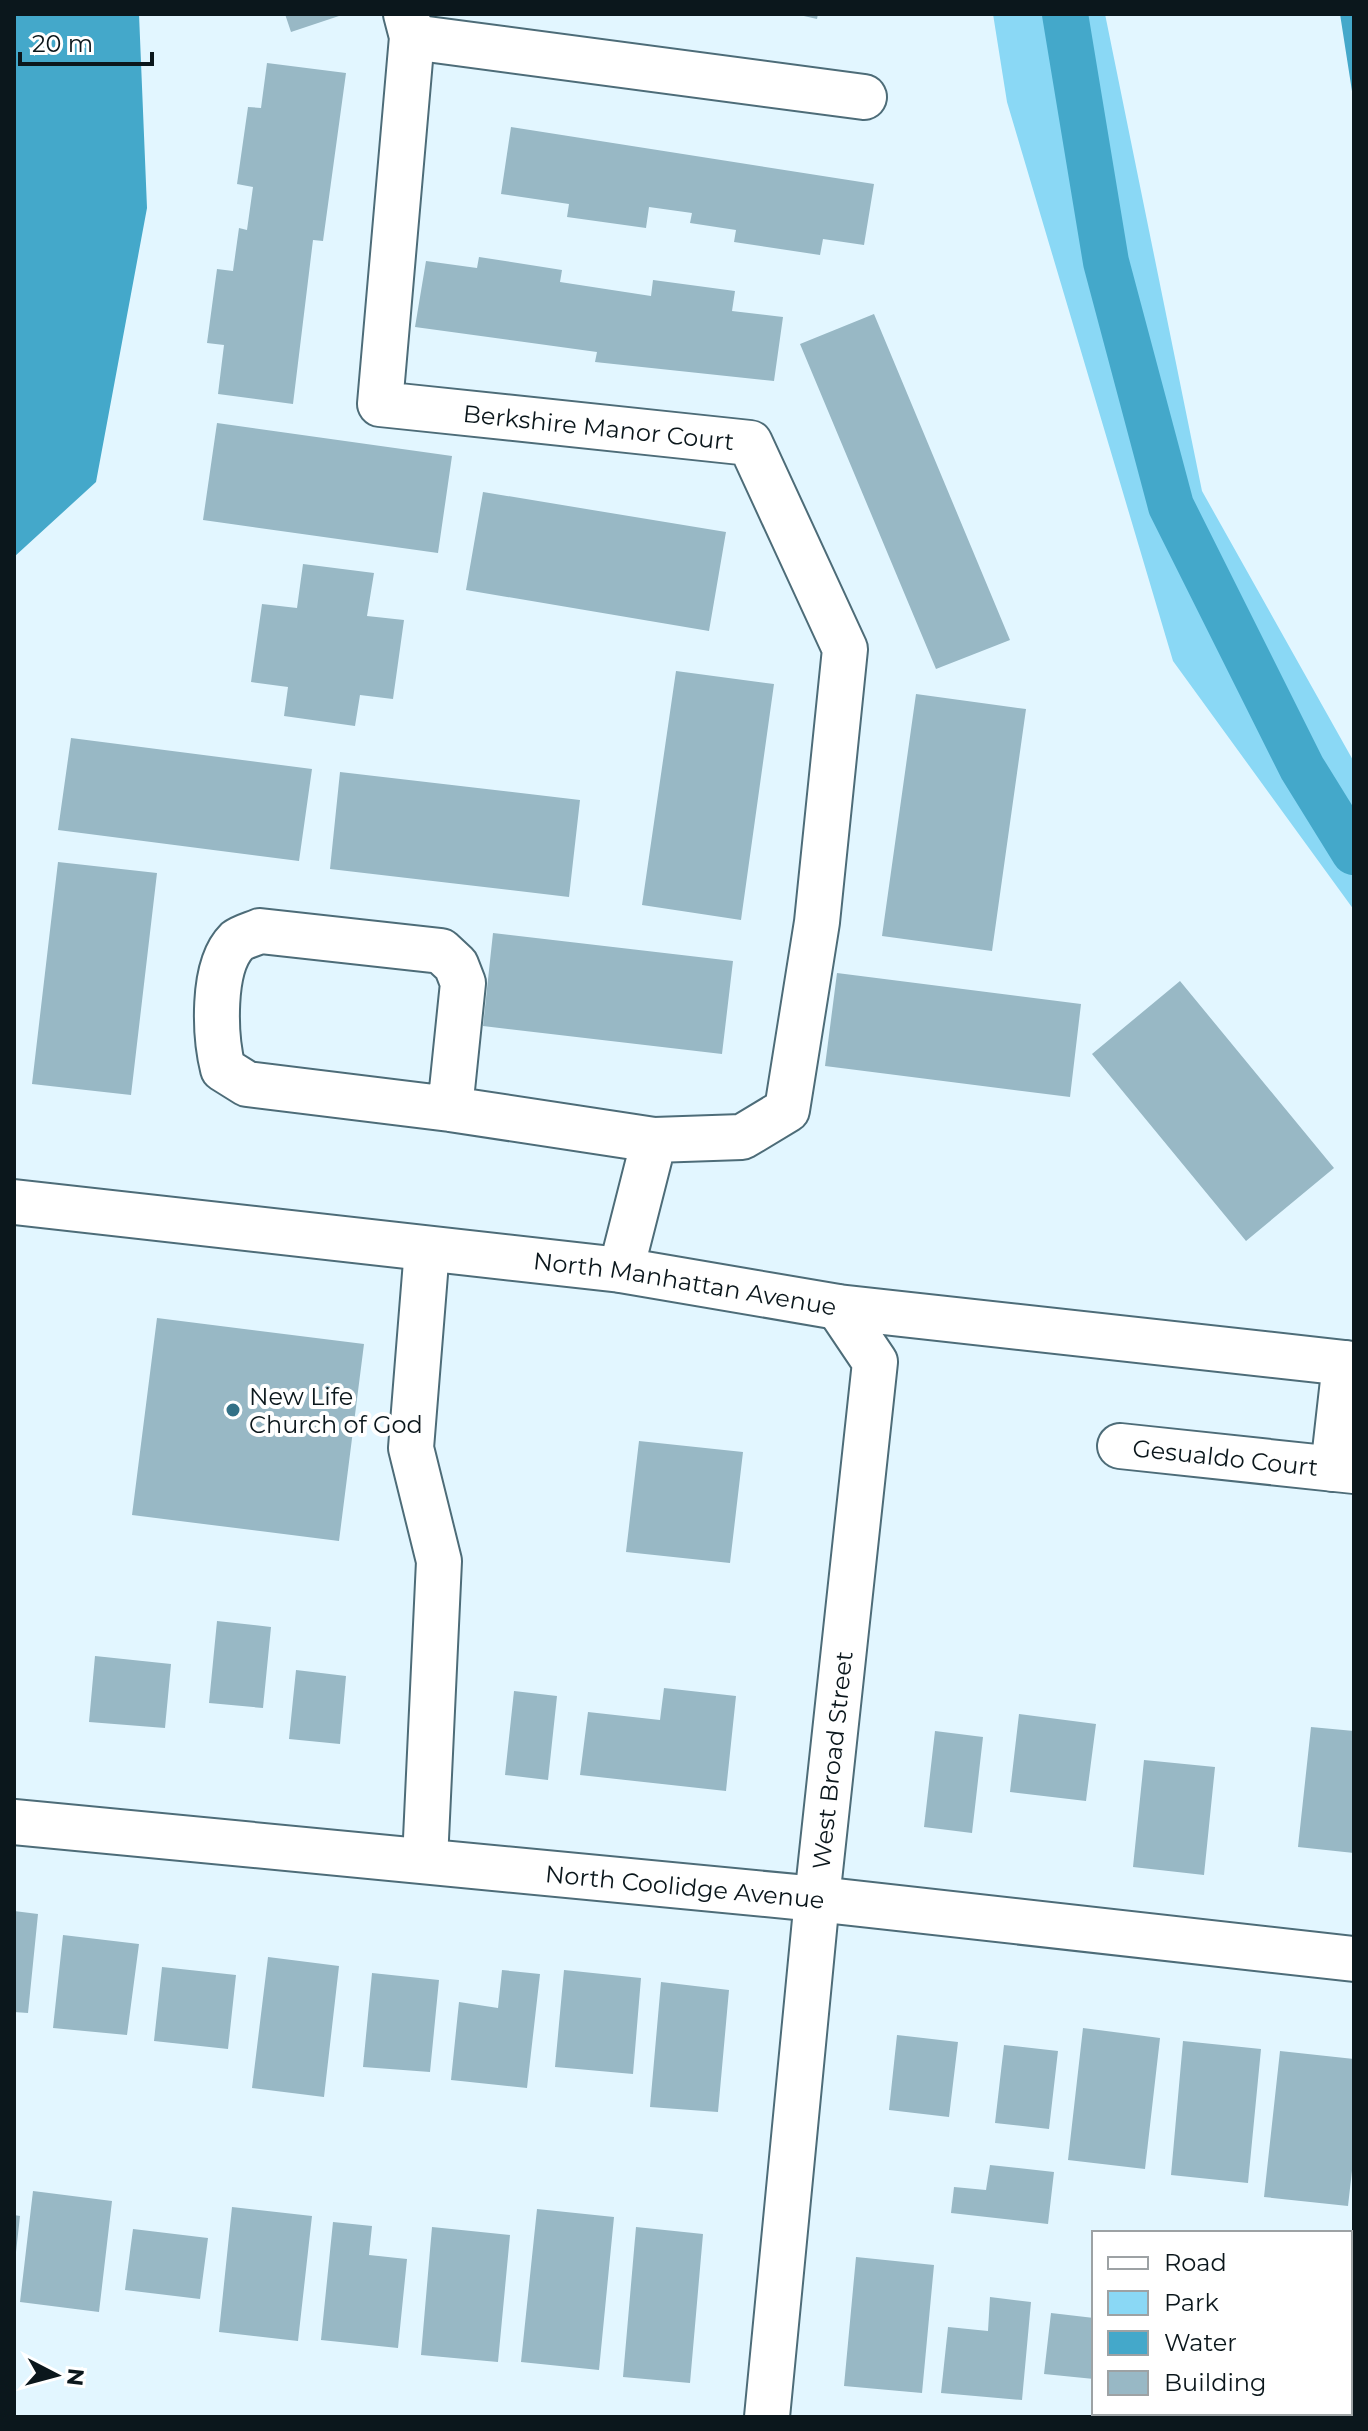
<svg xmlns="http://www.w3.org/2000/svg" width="1368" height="2431" viewBox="0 0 1368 2431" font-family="Montserrat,sans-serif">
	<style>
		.green { fill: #8ad8f5 }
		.water { fill: #44a8ca }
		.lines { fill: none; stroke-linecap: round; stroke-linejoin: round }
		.canal { stroke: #44a8ca; stroke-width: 46 }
		.building { fill: #98b8c5 }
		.minor-casing { stroke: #4d6c78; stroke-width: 48 }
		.minor { stroke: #fff; stroke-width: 44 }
		.poi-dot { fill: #327086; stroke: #fff; stroke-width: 3 }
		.labels { text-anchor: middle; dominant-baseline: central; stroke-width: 8; stroke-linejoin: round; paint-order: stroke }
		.street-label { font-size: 24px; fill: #0b171c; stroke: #fff }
		.poi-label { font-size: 24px; fill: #0b171c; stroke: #fff; text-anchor: start }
	</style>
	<rect width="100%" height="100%" fill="#e2f6ff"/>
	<path class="green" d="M993 14H1105L1202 491 1354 762V910L1173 661 1007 102Z"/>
	<path class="water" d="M14 14H139L147 208 96 482 14 557Z
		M1340 14H1354V104Z"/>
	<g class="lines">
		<path class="canal" d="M1065 14 1106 262 1171 506 1302 768 1354 852"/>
	</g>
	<path class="building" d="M285 14H342V15L291 32Z
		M795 14H818L817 19Z
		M267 63 346 73 323 241 313 240 293 404 218 394 224 345 207 343 217 269 233 271 239 228 247 230 253 187 237 184 248 107 261 108Z
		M511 127 874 184 864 245 823 239 820 255 734 242 736 230 690 223 692 213 649 207 646 228 567 217 569 204 501 194Z
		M479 257 562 270 560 282 651 296 653 280 735 291 732 311 783 317 774 381 595 362 597 352 415 327 426 261 477 268Z
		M874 314 1010 640 936 669 800 344Z
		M217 423 452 456 438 553 203 520Z
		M483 492 726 532 709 631 466 590Z
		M303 564 374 573 367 616 404 620 393 699 360 695 355 726 284 716 288 687 251 682 262 604 297 608Z
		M676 671 774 684 741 920 642 905Z
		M916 694 1026 709 992 951 882 936Z
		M71 738 312 769 299 861 58 830Z
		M340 772 580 800 569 897 330 869Z
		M58 862 157 873 131 1095 32 1084Z
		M493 933 733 961 722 1054 483 1026Z
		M837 973 1081 1004 1070 1097 825 1066Z
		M1180 981 1334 1168 1246 1241 1092 1054Z
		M157 1318 364 1344 339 1541 132 1515Z
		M639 1441 743 1452 730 1563 626 1552Z
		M217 1621 271 1627 263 1708 209 1703Z
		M95 1656 171 1664 165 1728 89 1722Z
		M296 1670 346 1676 340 1744 289 1739Z
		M664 1688 736 1696 726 1791 580 1775 588 1712 660 1720Z
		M514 1691 557 1696 548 1780 505 1775Z
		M1019 1714 1096 1724 1086 1801 1010 1792Z
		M1311 1727 1354 1731V1853L1298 1847Z
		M935 1731 983 1737 972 1833 924 1827Z
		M1144 1760 1215 1767 1204 1875 1133 1867Z
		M14 1911 38 1914 28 2013 14 2012Z
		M63 1935 139 1944 127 2035 53 2028Z
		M268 1957 339 1966 324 2097 252 2088Z
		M162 1967 236 1975 228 2049 154 2041Z
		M502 1970 540 1974 527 2088 451 2080 459 2002 498 2008Z
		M564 1970 641 1978 633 2074 555 2067Z
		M372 1973 439 1980 430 2072 363 2067Z
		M661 1982 729 1990 718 2112 650 2107Z
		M1083 2028 1160 2038 1145 2169 1068 2160Z
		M897 2035 958 2042 949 2117 889 2110Z
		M1183 2041 1261 2049 1248 2183 1171 2175Z
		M1004 2045 1058 2051 1049 2129 995 2123Z
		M1280 2051 1354 2059V2153L1348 2206 1264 2197Z
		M990 2165 1054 2172 1048 2224 951 2213 954 2187 986 2190Z
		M33 2191 112 2201 99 2312 20 2302Z
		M232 2207 312 2216 298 2341 219 2332Z
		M537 2209 614 2217 599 2370 521 2362Z
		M14 2215 20 2216 16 2252H14Z
		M333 2222 372 2226 369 2255 407 2259 398 2348 321 2340Z
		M432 2227 510 2235 498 2362 421 2355Z
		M636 2227 703 2234 690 2383 623 2377Z
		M133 2229 208 2238 200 2299 125 2290Z
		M856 2257 934 2265 922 2393 844 2386Z
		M990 2297 1031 2302 1022 2400 941 2393 948 2327 988 2331Z
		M1051 2313 1094 2318V2379L1044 2374Z
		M1352 2370 1354 2417H1347L1350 2413Z
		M1245 2413H1321V2417H1245Z"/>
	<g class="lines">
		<g class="minor-casing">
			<g id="minor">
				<path id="s1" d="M406 14 412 37 380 404 750 443 845 649 817 922 787 1110 742 1137 654 1140 621 1270"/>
				<path d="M412 37 864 97"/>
				<path d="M450 1109 463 983 456 965 441 951 260 931C253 934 242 937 237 941 211 967 215 1037 223 1069L247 1084 450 1109 654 1140"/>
				<path id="s2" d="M14 1202 621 1270 838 1307 1354 1364"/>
				<path id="s3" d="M1120 1446 1354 1471"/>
				<path d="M1333 1469 1345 1363"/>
				<path id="s4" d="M14 1822 817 1899 1354 1959"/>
				<path d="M425 1860 439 1561 411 1448 427 1249"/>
				<path id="s5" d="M767 2417 817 1899 875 1362 838 1307"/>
			</g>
		</g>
		<use href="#minor" class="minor"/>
	</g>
	<circle class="poi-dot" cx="233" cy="1410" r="8"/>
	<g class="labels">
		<g class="street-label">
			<text stroke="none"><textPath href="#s1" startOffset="612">Berkshire Manor Court</textPath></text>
			<text stroke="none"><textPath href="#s2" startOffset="676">North Manhattan Avenue</textPath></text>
			<text stroke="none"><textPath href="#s3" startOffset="106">Gesualdo Court</textPath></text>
			<text stroke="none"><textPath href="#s5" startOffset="660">West Broad Street</textPath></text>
			<text stroke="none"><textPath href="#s4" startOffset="674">North Coolidge Avenue</textPath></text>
		</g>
		<g class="poi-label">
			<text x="249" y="1396">New Life<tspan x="249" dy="28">Church of God</tspan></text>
		</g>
	</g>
	<rect width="1368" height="2431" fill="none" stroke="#0b171c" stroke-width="32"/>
	<rect x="1092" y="2231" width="260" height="184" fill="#ffffff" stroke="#9da2a4" stroke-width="2"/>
	<rect x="1108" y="2257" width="40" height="12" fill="#ffffff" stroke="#9da2a4" stroke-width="2"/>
	<text x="1164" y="2271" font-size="24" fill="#0b171c">Road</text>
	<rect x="1108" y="2291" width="40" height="24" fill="#8ad8f5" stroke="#9da2a4" stroke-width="2"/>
	<text x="1164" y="2311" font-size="24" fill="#0b171c">Park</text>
	<rect x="1108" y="2331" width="40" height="24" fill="#44a8ca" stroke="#9da2a4" stroke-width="2"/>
	<text x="1164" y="2351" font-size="24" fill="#0b171c">Water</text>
	<rect x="1108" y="2371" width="40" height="24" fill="#98b8c5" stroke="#9da2a4" stroke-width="2"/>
	<text x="1164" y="2391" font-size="24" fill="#0b171c">Building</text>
	<g transform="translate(56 2375) rotate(96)" stroke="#ffffff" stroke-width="6" paint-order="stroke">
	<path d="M0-6L14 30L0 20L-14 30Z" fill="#0b171c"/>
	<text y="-12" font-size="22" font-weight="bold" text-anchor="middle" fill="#0b171c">N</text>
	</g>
	<path d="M20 52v12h132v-12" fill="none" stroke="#0b171c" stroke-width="4"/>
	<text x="32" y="52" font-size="24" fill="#0b171c" stroke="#ffffff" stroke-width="6" paint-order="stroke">20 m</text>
</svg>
